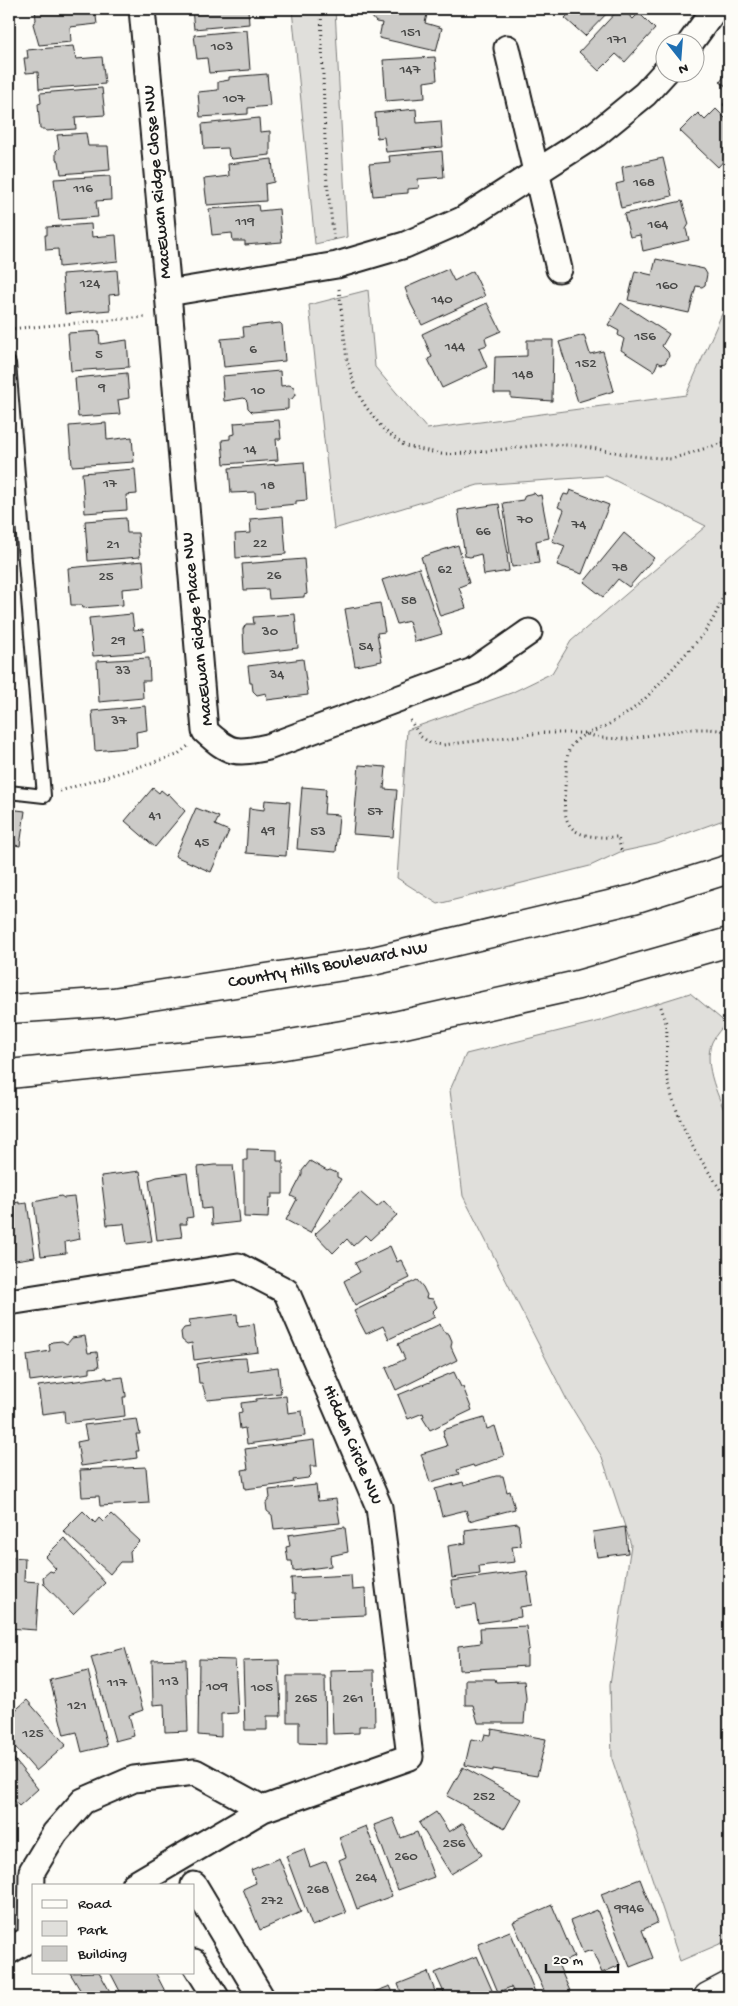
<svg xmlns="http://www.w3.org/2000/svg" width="738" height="2006" viewBox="0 0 738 2006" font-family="'Gochi Hand',sans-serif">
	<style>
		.green { fill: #e0dfdb; stroke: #7e7e7c }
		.building { fill: #cccbc8; stroke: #1c1c1c }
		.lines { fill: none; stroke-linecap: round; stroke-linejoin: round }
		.lane-casing { stroke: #1c1c1c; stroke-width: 16 }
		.street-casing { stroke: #1c1c1c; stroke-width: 29 }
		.secondary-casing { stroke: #1c1c1c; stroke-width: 31 }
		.primary-casing { stroke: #1c1c1c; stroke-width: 31 }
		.path { stroke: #1c1c1c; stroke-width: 3; stroke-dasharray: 1 4; stroke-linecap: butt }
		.lane { stroke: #fdfcf7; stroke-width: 12 }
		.street { stroke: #fdfcf7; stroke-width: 25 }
		.secondary { stroke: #fdfcf7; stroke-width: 28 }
		.primary { stroke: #fdfcf7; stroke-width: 28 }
		.labels { text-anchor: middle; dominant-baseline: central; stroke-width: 4; stroke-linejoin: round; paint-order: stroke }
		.number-label { font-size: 15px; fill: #484847 }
		.street-label { font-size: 18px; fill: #1c1c1c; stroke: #fdfcf7 }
	</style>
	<rect width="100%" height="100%" fill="#fdfcf7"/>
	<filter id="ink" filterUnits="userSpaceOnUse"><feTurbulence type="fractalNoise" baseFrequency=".02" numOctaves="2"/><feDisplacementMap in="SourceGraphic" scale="10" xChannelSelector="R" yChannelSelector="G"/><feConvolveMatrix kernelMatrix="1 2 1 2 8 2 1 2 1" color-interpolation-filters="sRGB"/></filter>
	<g filter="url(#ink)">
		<path class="green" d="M292 9H335L347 237 315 244Z
			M368 290 375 367 427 429 686 395 729 298V818L657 844 620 852 590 866 438 904 397 878 407 730 511 693 552 673 571 641 706 526 606 476 478 485 334 529 309 305Z
			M690 993 726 1023C722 1028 715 1035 712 1042 702 1065 720 1100 729 1121V1940L680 1961 612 1759 610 1684 631 1545 602 1457 567 1400 463 1196 450 1090 466 1054 600 1021Z"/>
		<path class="building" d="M35 9H95L97 24 70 27 71 42 39 45 33 24 36 20Z
			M192 9H248L249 24 194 29Z
			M374 9 428 10 425 23 442 28 436 51 379 38 382 23 376 22 372 17Z
			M574 9H611L585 36 565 18Z
			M619 9H622L633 19 639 13 655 29 625 62 616 54 599 71 579 52Z
			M247 30 250 70 209 73 207 58 197 59 194 35Z
			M73 46 76 59 102 57 105 84 39 89 38 72 26 73 24 58H28L27 50Z
			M435 57 437 80 424 82 425 98 386 101 383 60Z
			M729 70V88L720 82Z
			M267 74 270 106 248 108V114L200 117 198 92 218 90V82L229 80V77Z
			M102 88 105 115 75 117 76 129 46 131 45 129H40L38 104 41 103 40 93Z
			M729 95V110L723 105Z
			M416 109 417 123 441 121 443 147 386 152 384 137 377 138 375 113Z
			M716 109 729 122V155L718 167 680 131 698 113 705 120Z
			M259 118 260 132 270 131V155L232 159 229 156 228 148 204 149 202 124Z
			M86 133 88 146H108L110 170 61 174 59 161 56 159V151L59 148 57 135Z
			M442 151 444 177 418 179 419 188 408 189V193L373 196 369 164 390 162 389 156Z
			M663 158 672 196 621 208 616 184 624 182 622 167Z
			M272 159 274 182 265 184 266 201 207 205 204 179 229 176 228 164Z
			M110 176 111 200 96 201 98 217 59 220 54 179Z
			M682 201 689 224 686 229 689 240 643 251 640 235 630 237 624 214Z
			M258 205 259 211 279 209 282 242 245 245V241H233L232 233 212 235 209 209Z
			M91 224 92 237 116 235 118 261 59 267 58 249 46 250 45 235H47V227Z
			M656 259 704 269 707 274 705 285 702 287 696 286 689 313 628 300 635 271 652 275Z
			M448 269 454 281 473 271 485 296 422 325 411 304 405 288Z
			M117 270 119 294 109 295 110 310 65 314 62 274Z
			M487 303 501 331 485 338 487 345 479 348 487 367 442 388 428 359 432 357 422 334Z
			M621 303 669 334 662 346 668 352 669 356 665 363 661 364 658 362 654 371 621 350 624 339 618 335 619 331 608 325Z
			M280 323 282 325 285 361 224 367 221 339 244 337 243 327Z
			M99 331 100 344 127 340 129 367 71 371 68 333Z
			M584 335 590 354 603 351 614 391 578 402 559 342Z
			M527 340H553L552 401 511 398V393H494L495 357 527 356Z
			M280 371 281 386 289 385 294 387 295 395 292 399 288 400V409L252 412 248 408 247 401 244 398 224 401 222 376Z
			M127 373 129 398 118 400 120 414 78 417 75 378Z
			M279 420 281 439H276L278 460 224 464 222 440 230 439V435L235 434 234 423Z
			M106 423 107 440 132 437 134 462 72 466 69 426Z
			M304 462 307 500 296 501V504L256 508 255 492 231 493 229 468Z
			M135 469 137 494 126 495 127 510 85 513 82 473Z
			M570 490 609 505 582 574 557 565 565 546 552 541 564 510 558 507 564 494 568 495Z
			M534 493 537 496 541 495 549 538 536 541 539 563 512 567 503 503 523 500 525 495Z
			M499 504 508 554 507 555 509 571 484 575 481 554 470 557 465 556 458 510Z
			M283 516 286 554 236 558 235 534 251 533 250 519Z
			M126 518 127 533H138L140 557 88 561 85 521Z
			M624 533 654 558 629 587 618 579 603 597 584 582Z
			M458 545 469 583 459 587 466 608 440 616 421 557Z
			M304 559 307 594 304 595V597L269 599 268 589 244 590 242 564Z
			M143 561 145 587 122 589 123 605 83 608 82 605H71L68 568Z
			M419 568 442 634 415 642 409 621 397 624 382 580Z
			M380 603 385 632 377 633 382 661 355 666 345 609Z
			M132 614 134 630 143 629 145 652 93 656 89 618Z
			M295 614 298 648 244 654 243 629 246 624H254L253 617Z
			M149 658 150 681H142L143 698 99 702 97 661Z
			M303 659 308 695 267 700 266 693 257 695 253 691 252 683H250L248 666Z
			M145 706 147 730 136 732 137 747 95 751 92 711Z
			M359 765 386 767 384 789 397 790 393 837 353 834Z
			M302 787 326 789 324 814 339 815 336 852 297 849Z
			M153 788 159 793 161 790 167 795 168 793 185 811 155 847 125 821Z
			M265 800 290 802 286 856 246 853 249 808 264 810Z
			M196 808 219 817 215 825 229 831 211 872 175 856Z
			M9 809 25 811 20 846 9 844Z
			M247 1149 277 1150V1161H283V1194H272V1198H269L268 1218 244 1217V1160H247Z
			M310 1161 327 1171 330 1170 337 1173V1177L341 1179 310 1233 286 1220 297 1199 291 1196 302 1175V1171Z
			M214 1165H233L239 1222 212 1225 211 1208 202 1209 198 1167Z
			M140 1171 152 1241 127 1244 124 1223 122 1224 107 1225 101 1176Z
			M187 1173 193 1217 186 1218 187 1224H180L182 1237 157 1240 149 1180 157 1177Z
			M360 1192 377 1207 384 1201 397 1215 370 1240 365 1235 353 1246 347 1239 333 1253 315 1234Z
			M61 1196 64 1198 74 1197 80 1239 65 1242 66 1253 41 1256 34 1202Z
			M19 1202V1204L27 1203 35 1257 9 1261V1204Z
			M390 1246 397 1262 401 1260 410 1278 355 1305 344 1281 360 1272 355 1263Z
			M417 1280 423 1287 427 1295 426 1298 433 1299 437 1307 432 1312 435 1317 389 1339 383 1326 366 1334 354 1311Z
			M237 1314 238 1326 254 1324 258 1352 194 1360 192 1343 187 1344 182 1340 181 1332 184 1328 190 1327 189 1320Z
			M440 1324 443 1331 449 1334 452 1341 451 1347 457 1360 396 1390 386 1368 405 1359 398 1344Z
			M85 1336 88 1353 97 1352 99 1367 90 1368V1373L30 1381 27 1355 50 1351 49 1345 52 1342 62 1341 67 1344 72 1338Z
			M246 1358 248 1371 278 1367 281 1393 207 1400 202 1383H199L197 1364 225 1359Z
			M454 1372 461 1387H463L472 1410 430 1430 422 1417 424 1416 423 1413 408 1419 398 1395Z
			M107 1377V1379L123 1377 126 1395V1397H123L125 1416 65 1423 64 1411 42 1414 38 1386Z
			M286 1396 288 1413 302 1411 305 1436 247 1444 245 1428 240 1429 238 1413 242 1412 241 1403 256 1401V1399Z
			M484 1418 487 1429 495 1426 504 1456 474 1467 473 1465 457 1470 459 1474 430 1482 421 1454 447 1446 443 1435H444L443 1430Z
			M137 1419 140 1434H136L139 1451H136L137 1458 81 1466 77 1442 87 1440 84 1425Z
			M314 1440 317 1466H310L311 1475 308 1478 293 1480 294 1482 277 1485 245 1489 242 1470 248 1469 245 1449Z
			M146 1467 149 1503 100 1506 99 1496 82 1497 80 1470Z
			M496 1476H503L507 1492 510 1491 515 1509 469 1521 466 1510 442 1516 435 1489 463 1482 464 1485Z
			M316 1485 318 1501 336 1499 340 1523 274 1529 272 1515 267 1511 266 1503 270 1498 269 1490Z
			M83 1511 95 1523 99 1518 103 1522 111 1514 140 1541 130 1551 131 1562H120L110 1574 63 1531Z
			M518 1523 521 1546 512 1547 515 1562 479 1566 480 1574 452 1578 448 1546 466 1543 465 1530Z
			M345 1527 348 1552 330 1556 331 1566 293 1571 292 1561H288L286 1547 290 1546 288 1535Z
			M625 1527 628 1553 597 1557 593 1532Z
			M64 1538 105 1583 73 1614 44 1584 43 1577 50 1571 53 1572 56 1569 45 1557Z
			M9 1557 25 1558 24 1581 39 1582 36 1630 9 1628Z
			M527 1571 532 1605 520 1607 521 1617 478 1623 475 1605 455 1608 451 1581Z
			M351 1575 352 1590 365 1589 366 1615 296 1618 295 1594H292L291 1578Z
			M526 1626 529 1649 527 1650V1666L459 1670 458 1646 481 1643 480 1628Z
			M125 1648 143 1710 129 1715 134 1736 115 1741 91 1657Z
			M186 1659 188 1731 165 1732 164 1704 153 1705 152 1660Z
			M199 1659 235 1660 238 1713 221 1714V1737L198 1735Z
			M279 1660 281 1716H267V1730H245L243 1661Z
			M374 1670 375 1726H359V1733L333 1734 331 1671Z
			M88 1671 107 1746 82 1752 77 1732 64 1735 50 1680Z
			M287 1676H325L326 1744 299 1743V1722H287Z
			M465 1679H495L496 1682 524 1681 526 1698 524 1723H478L473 1705H465Z
			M27 1700 66 1745 36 1771 9 1740V1729L16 1722 10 1715Z
			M492 1729 546 1739 537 1776 493 1769V1771L465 1765 471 1739 483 1741 485 1734 491 1735Z
			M9 1753 38 1789 19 1806 9 1795Z
			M463 1767 521 1799 505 1828 447 1796Z
			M436 1812 449 1832 463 1823 482 1855 451 1874 419 1823Z
			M393 1818 401 1838 417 1832 434 1877 398 1890 374 1825Z
			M366 1826 392 1896 357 1909 339 1860 346 1857 339 1837Z
			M304 1849 310 1867 326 1861 346 1913 312 1926 286 1856Z
			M279 1858 301 1912 260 1930 243 1889 256 1883 251 1870Z
			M640 1879 657 1923 642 1930 653 1958 630 1967 601 1894Z
			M552 1905 574 1957 558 1964 570 1991 554 1997H547L513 1922Z
			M597 1910 620 1965 602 1973 592 1950 583 1953 570 1921Z
			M510 1931 537 1997H516L511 1987 498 1992 478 1944Z
			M477 1956 495 1997H446L435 1973Z
			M99 1972 113 1997H74L82 1993 70 1973Z
			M110 1972H155L168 1997H123Z
			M428 1972 437 1997H403L398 1984Z
			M390 1986 395 1997H362Z"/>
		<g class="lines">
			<g class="lane-casing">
				<path id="lane" d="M9 363 44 796 9 792"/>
			</g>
			<g class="street-casing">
				<path id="street" d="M142 9 168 293 337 265 405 245 462 220 596 134 645 94 666 71
					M691 42 715 9
					M507 48 559 269
					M168 293 205 731C230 754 236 754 268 747L473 671 529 632
					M9 1302 238 1266 286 1291 379 1507 410 1757 263 1809 134 1885
					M194 1885 261 1997
					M31 1937 32 1871 55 1833 83 1801 134 1779 195 1772 263 1809
					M9 1951 34 1936
					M194 1962 216 1997"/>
			</g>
			<g class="secondary-casing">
				<path id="secondary" d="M708 1997 729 1986"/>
			</g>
			<g class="primary-casing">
				<path id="primary" d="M9 1009 113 1002 369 962 634 899 729 869
					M9 1074 267 1048 395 1026 578 985 729 942"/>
			</g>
			<path class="path" d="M321 9 326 173 334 240
				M339 289 347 361 356 390 366 407 384 430 405 446 441 454 468 453 551 444 580 446 637 456 671 459 729 441
				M9 329 146 317
				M410 720 420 736 430 743 443 745 541 733H584L600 738 628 739 687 729H708L729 731
				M60 791 177 755 188 746
				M621 850 618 837C565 839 561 826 566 776 567 768 566 753 571 746 580 735 587 734 599 729 609 725 617 719 626 714 647 700 663 679 680 660 691 648 705 634 713 619 720 606 726 591 729 576
				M661 1007 667 1026 666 1073 672 1097 681 1122 694 1149 729 1203"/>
			<use href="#lane" class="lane"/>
			<use href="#street" class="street"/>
			<use href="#secondary" class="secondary"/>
			<use href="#primary" class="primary"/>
		</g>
	</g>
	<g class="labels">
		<g class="number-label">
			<text x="411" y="33">151</text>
			<text x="617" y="40">171</text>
			<text x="222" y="47">103</text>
			<text x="410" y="70">147</text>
			<text x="234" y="99">107</text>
			<text x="644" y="183">168</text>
			<text x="83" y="189">116</text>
			<text x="245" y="222">119</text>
			<text x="658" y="225">164</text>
			<text x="90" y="284">124</text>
			<text x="667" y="286">160</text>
			<text x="442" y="300">140</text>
			<text x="645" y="337">156</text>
			<text x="455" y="347">144</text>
			<text x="253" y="350">6</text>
			<text x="99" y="355">5</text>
			<text x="586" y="364">152</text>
			<text x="523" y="375">148</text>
			<text x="102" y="388">9</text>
			<text x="258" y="391">10</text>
			<text x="250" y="450">14</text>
			<text x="110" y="484">17</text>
			<text x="268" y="486">18</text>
			<text x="525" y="520">70</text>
			<text x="579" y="525">74</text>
			<text x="483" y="532">66</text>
			<text x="260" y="544">22</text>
			<text x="113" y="545">21</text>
			<text x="620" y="568">78</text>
			<text x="445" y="570">62</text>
			<text x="274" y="576">26</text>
			<text x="106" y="577">25</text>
			<text x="409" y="601">58</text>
			<text x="270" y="632">30</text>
			<text x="118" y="641">29</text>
			<text x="366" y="647">54</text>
			<text x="123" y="671">33</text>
			<text x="277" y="675">34</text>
			<text x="119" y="721">37</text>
			<text x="375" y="812">57</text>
			<text x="155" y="816">41</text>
			<text x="268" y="831">49</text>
			<text x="318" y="832">53</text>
			<text x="202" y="843">45</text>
			<text x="169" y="1682">113</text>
			<text x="117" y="1683">117</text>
			<text x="217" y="1687">109</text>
			<text x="262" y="1688">105</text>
			<text x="306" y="1699">265</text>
			<text x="353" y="1699">261</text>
			<text x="77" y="1706">121</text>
			<text x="33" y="1734">125</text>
			<text x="484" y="1797">252</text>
			<text x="454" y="1844">256</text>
			<text x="406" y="1857">260</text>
			<text x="366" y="1878">264</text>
			<text x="318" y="1890">268</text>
			<text x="272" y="1901">272</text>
			<text x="629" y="1909">9946</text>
		</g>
		<g class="street-label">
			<text transform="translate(158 182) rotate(-95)">MacEwan Ridge Close NW</text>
			<text transform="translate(198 629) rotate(-96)">MacEwan Ridge Place NW</text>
			<text transform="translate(328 966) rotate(-10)">Country Hills Boulevard NW</text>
			<text transform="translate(352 1445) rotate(67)">Hidden Circle NW</text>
		</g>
	</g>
	<rect width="738" height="2006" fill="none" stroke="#fdfcf7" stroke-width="30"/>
	<rect x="15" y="15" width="708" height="1976" fill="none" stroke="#1c1c1c" stroke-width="2" filter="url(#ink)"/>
	<rect x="32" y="1884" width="162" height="90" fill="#fdfcf7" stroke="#a3a29f"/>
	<rect x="42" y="1900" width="25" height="8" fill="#fdfcf7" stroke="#a3a29f"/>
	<text x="78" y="1908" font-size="15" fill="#1c1c1c">Road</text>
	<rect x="42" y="1921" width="25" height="15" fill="#e0dfdb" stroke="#a3a29f"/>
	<text x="78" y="1934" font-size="15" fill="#1c1c1c">Park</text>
	<rect x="42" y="1946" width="25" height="15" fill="#cccbc8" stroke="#a3a29f"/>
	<text x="78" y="1958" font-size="15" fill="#1c1c1c">Building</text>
	<g transform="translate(680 58) rotate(163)"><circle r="24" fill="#fdfcf7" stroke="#a3a29f"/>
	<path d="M0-4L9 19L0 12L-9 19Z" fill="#1f6fb2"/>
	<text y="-8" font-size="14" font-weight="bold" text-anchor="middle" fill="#1c1c1c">N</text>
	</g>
	<path d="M546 1964v8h72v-8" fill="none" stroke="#1c1c1c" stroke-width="2.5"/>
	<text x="553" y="1964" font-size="15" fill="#1c1c1c" stroke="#fdfcf7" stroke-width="4" paint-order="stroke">20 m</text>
</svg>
